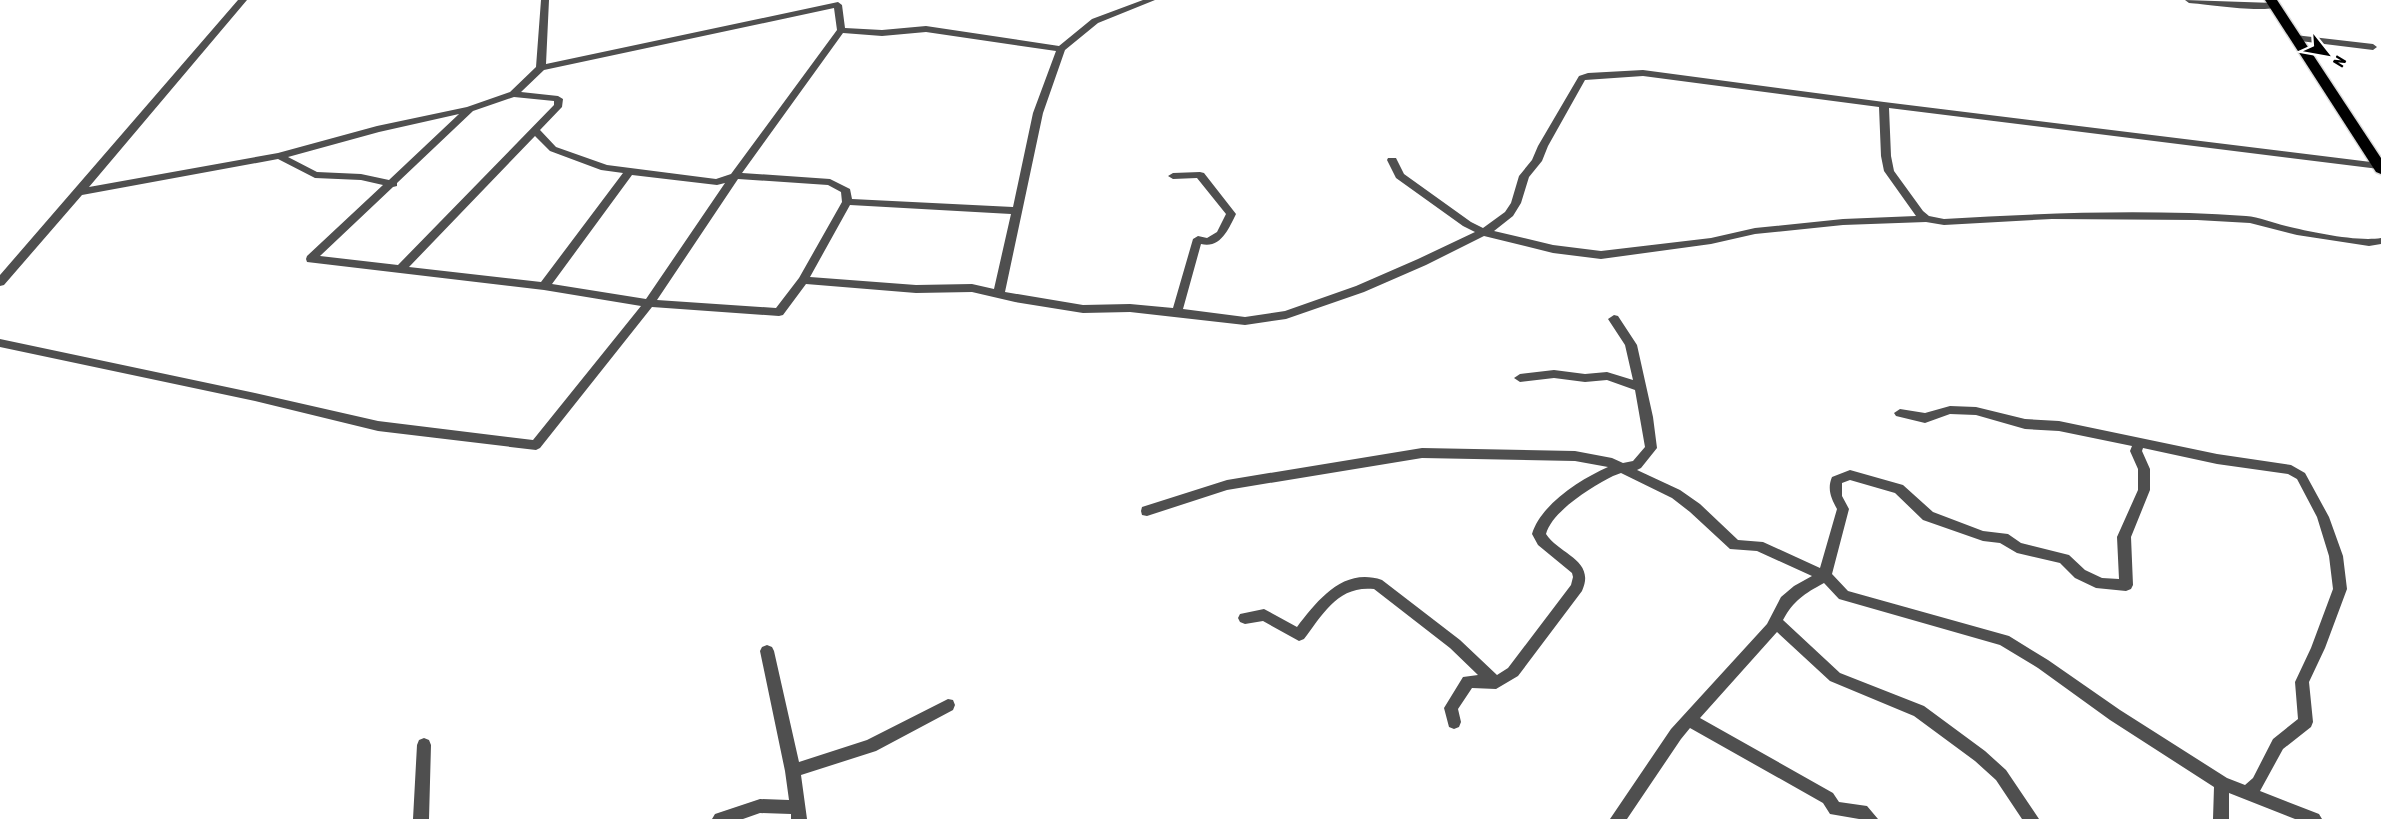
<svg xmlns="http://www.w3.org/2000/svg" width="2381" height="819" viewBox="0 0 2381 819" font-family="'Asap Condensed',sans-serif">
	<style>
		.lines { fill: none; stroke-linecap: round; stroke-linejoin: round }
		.highway-casing { stroke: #dbdbdb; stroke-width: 3 }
		.street { fill: #4f4f4f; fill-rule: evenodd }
		.highway { fill: #000; fill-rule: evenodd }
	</style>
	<rect width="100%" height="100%" fill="#fff"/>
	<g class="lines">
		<g class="highway-casing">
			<path id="highway" d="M2265 0H2277L2381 158V174L2376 172Z"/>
		</g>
		<path class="street" d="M238 0H247L89 187 278 153 377 126 467 107 510 92 536 67 541 0H549L546 64 838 2 842 5 845 28 882 30 926 26 1059 46 1092 19 1143 0H1155L1098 23 1065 50 1043 113 1005 292 1083 305 1130 304 1173 308 1193 239 1198 236 1207 238 1217 232 1226 214 1197 178 1173 179 1168 176 1173 173 1200 172 1204 173 1236 214C1229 228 1221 249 1201 244L1183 309 1245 317 1285 311 1356 286 1418 259 1475 232 1463 226 1396 178 1387 160 1388 158H1396L1404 174 1471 222 1483 228 1505 212 1511 203 1519 176 1532 160 1538 146 1579 76 1588 73 1643 70 1884 102 2379 163H2381V169H2379L1889 108 1891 156 1894 171 1923 211 1929 216 1944 219C2045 213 2145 209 2246 216 2259 217 2273 223 2286 226 2311 232 2357 242 2381 238V244L2369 246 2297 235 2250 223 2197 220 2052 219 1944 225 1926 222 1843 225 1755 234 1711 244 1601 259 1553 253 1484 236 1426 265 1364 292 1286 319 1245 325 1130 312 1083 313 1015 302 972 292 916 293 806 284 783 315 779 316 652 307 540 448 536 450 378 431 255 401 0 347V339L255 393 378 421 533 440 641 306 544 290 307 262 306 259 307 256 383 185 361 180 315 178 278 159 82 195 4 285 0 286V275ZM834 8 837 30 731 174 716 179 607 165 556 147 540 130 562 107 563 99 558 96 521 92 544 70ZM926 32 1056 51 1033 113 1013 207 852 199 850 189 830 179 742 173 843 33 882 36ZM1643 76 1879 107 1881 156 1884 171 1916 216 1843 219 1755 228 1711 238 1601 251 1553 245 1494 231 1513 216 1521 203 1529 177 1542 161 1548 146 1585 80ZM514 97 554 101V105L398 265 320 256 393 187 397 186V183L473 111ZM459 114 389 180 361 174 317 172 288 157 379 132ZM535 136 550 151 601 170 623 173 541 282 409 267ZM632 175 717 185 725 183 646 299 552 284ZM738 179 828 185 841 192 842 202 799 278 776 308 657 300ZM850 205 1011 214 994 289 972 284 916 285 810 277Z
			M2185 0 2274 3 2278 6C2266 14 2206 4 2189 3Z
			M2295 35 2373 44 2377 47 2373 50 2292 40V36Z
			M1614 315 1618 316 1637 345 1653 417 1657 448 1641 468 1637 470 1680 490 1700 504 1738 540 1763 542 1820 568 1837 509C1831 498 1827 489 1832 477L1850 470 1903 485 1933 512 1983 531 2008 534 2021 543 2069 555 2085 570 2102 578 2119 579 2117 537 2138 490V469L2130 451 2132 446 2059 431 2025 429 1976 415 1950 414 1925 423 1896 416 1894 413 1900 409 1925 413 1950 406 1976 407 2025 419 2059 421 2217 454 2291 465 2305 473 2329 517 2343 556 2347 589 2325 648 2309 682 2313 722 2311 727 2283 749 2260 791 2319 814 2322 819H2295L2229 793V819H2213L2214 787 2110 720 2038 668 2000 645 1839 599 1824 583C1804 594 1794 600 1783 620L1840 673 1924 706 1985 751 2006 770 2039 819H2022L1996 780 1975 761 1914 716 1830 681 1777 632 1700 718 1833 793 1839 802 1867 806 1878 819H1859L1830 814 1823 803 1690 728 1681 739 1627 819H1610L1671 729 1767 624 1781 597 1794 586 1812 576 1757 551 1730 549 1690 512 1672 498 1621 473 1613 476C1593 486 1552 511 1546 534 1560 555 1596 560 1582 591L1518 676 1496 689 1472 688 1458 709 1461 722 1459 727 1454 729 1449 727 1444 708 1463 677 1478 675 1450 648 1374 589C1338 585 1323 614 1304 639L1299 641 1263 621 1245 624 1240 622 1238 618 1240 614 1264 609 1297 627C1318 600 1343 567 1382 580L1460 640 1497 675 1508 668 1571 585 1573 577 1572 573 1538 545 1532 534C1541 504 1581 479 1608 467L1575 461 1422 458 1227 490 1147 516 1142 515 1141 511 1142 507 1227 480 1422 448 1575 451 1612 458 1623 463 1633 461 1645 447 1635 390 1607 380 1585 382 1554 378 1520 382 1514 378 1520 374 1554 370 1585 374 1607 372 1633 380 1625 345 1608 319ZM2143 448 2217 464 2288 474 2297 479 2317 517 2329 556 2333 589 2311 648 2295 682 2298 719 2273 739 2253 778 2245 785 2227 778 2120 710 2048 660 2009 636 1848 591 1832 574 1849 509 1842 496V483L1850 480 1895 493 1923 520 1983 541 2000 543 2017 553 2060 563 2075 578 2096 588 2126 591 2131 589 2133 585 2131 537 2150 490V469L2142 451Z
			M767 645 772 647 774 651 799 762 867 740 948 699 953 700 955 705 953 710 876 751 801 775 807 819H791V814L760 813 743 819H712L715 814 760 799 789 800 785 771 760 651 762 647Z
			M424 738 429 740 431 745 429 819H413L417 745 419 740Z"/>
		<use href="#highway" class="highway"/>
	</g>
	<g transform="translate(2327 54) rotate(121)" stroke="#ffffff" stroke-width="4.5" paint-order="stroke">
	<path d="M0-4.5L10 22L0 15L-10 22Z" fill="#000000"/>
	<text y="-9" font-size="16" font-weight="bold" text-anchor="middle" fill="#000000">N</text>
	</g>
</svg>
